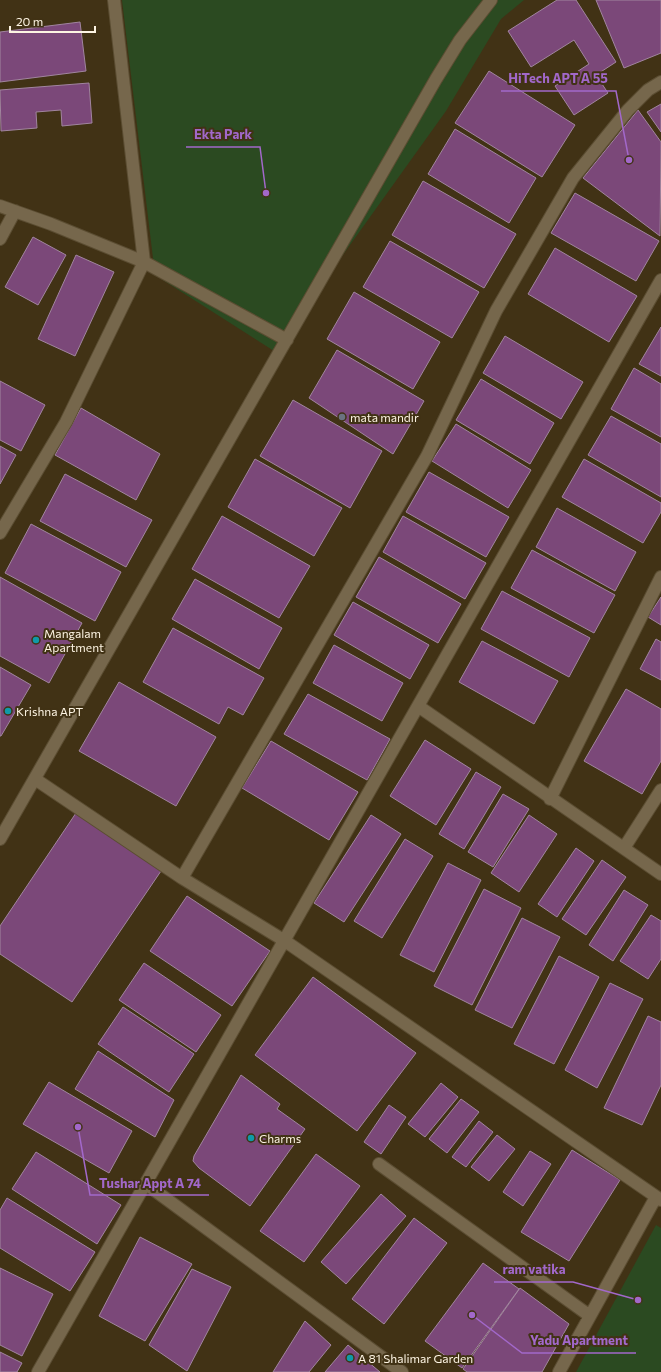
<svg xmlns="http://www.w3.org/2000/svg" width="661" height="1372" viewBox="0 0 661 1372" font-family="Commissioner,sans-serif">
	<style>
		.green { fill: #2b4a21 }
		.building { fill: #7b4879; stroke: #a1859f }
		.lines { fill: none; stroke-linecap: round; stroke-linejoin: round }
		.minor-casing { stroke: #5b4d32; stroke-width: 14 }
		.minor { stroke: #76674c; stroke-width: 12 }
		.worship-dot { fill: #6b7280; stroke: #413215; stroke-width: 1.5 }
		.culture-dot { fill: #0f9aa8; stroke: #413215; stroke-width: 1.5 }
		.labels { text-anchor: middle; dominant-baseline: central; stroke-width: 4; stroke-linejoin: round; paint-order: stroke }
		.poi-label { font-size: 12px; fill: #fdf4e3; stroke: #413215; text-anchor: start }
		.leader { fill: none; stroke: #a268ca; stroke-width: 1.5 }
		.callout-dot { fill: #a268ca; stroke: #413215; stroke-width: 1.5 }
		.callout-label { font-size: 13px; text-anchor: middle; font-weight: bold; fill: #a268ca; stroke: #413215; stroke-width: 4; stroke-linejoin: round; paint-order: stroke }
	</style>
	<rect width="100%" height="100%" fill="#413215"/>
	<path class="green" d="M122 0H524L501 19 446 111 274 351 155 275Z
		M656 1225 661 1228V1372H576Z"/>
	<path class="building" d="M557 0H576L616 62 596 75 608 93 574 115 555 86 589 64 574 40 531 67 508 31Z
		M596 0H661V53L624 68Z
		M80 22 86 71 0 82V32Z
		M489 71 575 125 542 177 455 123Z
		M89 83 92 123 62 126 61 110 36 112 37 128 1 131 0 90Z
		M661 104V132L647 112Z
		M638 110 661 142 660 236 583 178Z
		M455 129 536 178 509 223 428 174Z
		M423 181 516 234 484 288 392 235Z
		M575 193 659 241 636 281 551 233Z
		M33 237 66 255 38 305 5 287Z
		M390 241 479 292 452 338 363 287Z
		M555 248 637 296 609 342 528 294Z
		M76 255 114 272 75 356 38 339Z
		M354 292 440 342 413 389 327 339Z
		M661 327V376L639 364Z
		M505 336 583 382 561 419 483 373Z
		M337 350 424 401 393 454 309 398Z
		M634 368 661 384V437L611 409Z
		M481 379 554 423 530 464 456 420Z
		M0 381 45 405 21 451 0 440Z
		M293 400 382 451 350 508 260 456Z
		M81 408 160 454 136 500 55 455Z
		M611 416 661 444V497L588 455Z
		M456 424 531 470 508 508 432 461Z
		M0 446 16 455 0 484Z
		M255 459 342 508 314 556 228 507Z
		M584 459 661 503V512L643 543 562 497Z
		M429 472 509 517 486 557 406 512Z
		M65 474 152 520 126 567 40 521Z
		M557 508 636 552 615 591 536 547Z
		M222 516 310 566 279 618 192 569Z
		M403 516 486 563 465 599 383 552Z
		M31 524 121 572 95 621 5 573Z
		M532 550 615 595 594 633 511 588Z
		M379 557 461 604 438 643 356 597Z
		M0 577 82 623 49 683 0 656Z
		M195 579 282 628 259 669 172 619Z
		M502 591 590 638 569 677 481 629Z
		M661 597V625L648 617Z
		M353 602 429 645 410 679 334 635Z
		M173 628 264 678 243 715 228 707 219 724 143 682Z
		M656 639 661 642V680L640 669Z
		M482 641 558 681 534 724 459 682Z
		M334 645 403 683 382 721 313 683Z
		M0 667 31 685 1 736H0Z
		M119 682 216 737 176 806 79 751Z
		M626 689 661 709V761L642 794 584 761Z
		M308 694 390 739 367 780 284 734Z
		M425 740 471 769 436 825 390 796Z
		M271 741 358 792 329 840 242 788Z
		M476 772 501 787 464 849 439 834Z
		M503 794 529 809 493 867 468 852Z
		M76 813 161 871 72 1002 0 954V926Z
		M371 815 401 834 344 922 314 903Z
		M529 815 557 834 519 892 491 873Z
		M405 839 433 856 382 938 354 921Z
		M576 848 594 861 557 917 538 904Z
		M602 860 626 877 586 935 562 919Z
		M448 863 481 880 434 972 400 955Z
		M484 889 521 908 472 1005 434 986Z
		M624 890 648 905 613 961 589 945Z
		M187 896 270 951 232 1006 150 951Z
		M651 915 661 921V959L648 979 620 961Z
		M522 918 560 937 512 1028 475 1010Z
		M559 956 599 977 554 1064 514 1044Z
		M144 963 221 1015 196 1052 119 1000Z
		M313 977 416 1053 357 1131 255 1055Z
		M610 983 643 999 597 1088 565 1070Z
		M123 1007 194 1054 169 1092 98 1044Z
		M648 1016 661 1022V1085L642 1125 604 1108Z
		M98 1051 174 1100 155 1137 75 1089Z
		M241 1075 280 1104 277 1109 305 1129 250 1206 199 1168 193 1161 194 1156Z
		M49 1082 132 1131 109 1173 23 1124Z
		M441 1083 458 1097 425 1137 408 1124Z
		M461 1099 479 1112 447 1153 429 1139Z
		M389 1105 406 1117 381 1154 364 1142Z
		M479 1121 493 1132 466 1167 452 1157Z
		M497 1135 515 1149 489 1181 471 1167Z
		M572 1150 620 1180 569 1261 521 1232Z
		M530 1151 551 1164 523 1206 503 1192Z
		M36 1152 121 1205 97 1244 12 1189Z
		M316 1154 360 1186 304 1262 260 1231Z
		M381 1194 406 1216 346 1284 321 1262Z
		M7 1198 95 1252 70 1291 0 1248V1210Z
		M414 1218 447 1243 384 1324 352 1299Z
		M140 1237 192 1264 145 1341 99 1316Z
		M483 1263 519 1289 462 1368 425 1341Z
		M0 1268 53 1294 22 1356 0 1345Z
		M192 1269 231 1287 187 1371 149 1345Z
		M520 1288 569 1324 542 1372H467L463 1369Z
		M305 1321 331 1345 309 1372H273Z
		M348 1345 380 1372H325Z
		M0 1352 22 1363 17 1372H0Z"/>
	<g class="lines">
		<g class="minor-casing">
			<path id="minor" d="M0 206 51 224 144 262 287 340
				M0 239 15 211
				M0 533 66 422 144 262 114 0
				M418 706 661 874
				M35 779 182 878 285 941 661 1200
				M550 799 661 577
				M0 839 436 79 460 40 491 0
				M624 848 661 790
				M182 878 427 456 496 311 573 178 628 110 648 90 661 82
				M379 1164 590 1316
				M146 1184 402 1372
				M38 1372 661 280
				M559 1372 656 1197"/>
		</g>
		<use href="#minor" class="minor"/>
	</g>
	<circle class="worship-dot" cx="342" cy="417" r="4"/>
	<g class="culture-dot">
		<circle cx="36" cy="640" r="4"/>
		<circle cx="8" cy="711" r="4"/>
		<circle cx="251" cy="1138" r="4"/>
		<circle cx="350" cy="1358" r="4"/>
	</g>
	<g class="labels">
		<g class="poi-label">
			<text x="350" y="417">mata mandir</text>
			<text x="44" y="633">Mangalam<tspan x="44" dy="14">Apartment</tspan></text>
			<text x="16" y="711">Krishna APT</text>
			<text x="259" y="1138">Charms</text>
			<text x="358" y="1358">A 81 Shalimar Garden</text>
		</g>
	</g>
	<path class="leader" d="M629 160L616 91H501M266 193L260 147H186M78 1127L90 1195H209M638 1300L573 1282H494M472 1315L522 1353H636"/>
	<g class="callout-dot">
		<circle cx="629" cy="160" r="4"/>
		<circle cx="266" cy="193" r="4"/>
		<circle cx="78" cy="1127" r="4"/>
		<circle cx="638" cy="1300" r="4"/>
		<circle cx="472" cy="1315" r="4"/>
	</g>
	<g class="callout-label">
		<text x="558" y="83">HiTech APT A 55</text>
		<text x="223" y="139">Ekta Park</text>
		<text x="150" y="1188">Tushar Appt A 74</text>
		<text x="534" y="1274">ram vatika</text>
		<text x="579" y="1345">Yadu Apartment</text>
	</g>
	<path d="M10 26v6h85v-6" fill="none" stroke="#fdf4e3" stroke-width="2"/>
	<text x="16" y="26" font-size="12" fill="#fdf4e3" stroke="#413215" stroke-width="3" paint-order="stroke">20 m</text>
</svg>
